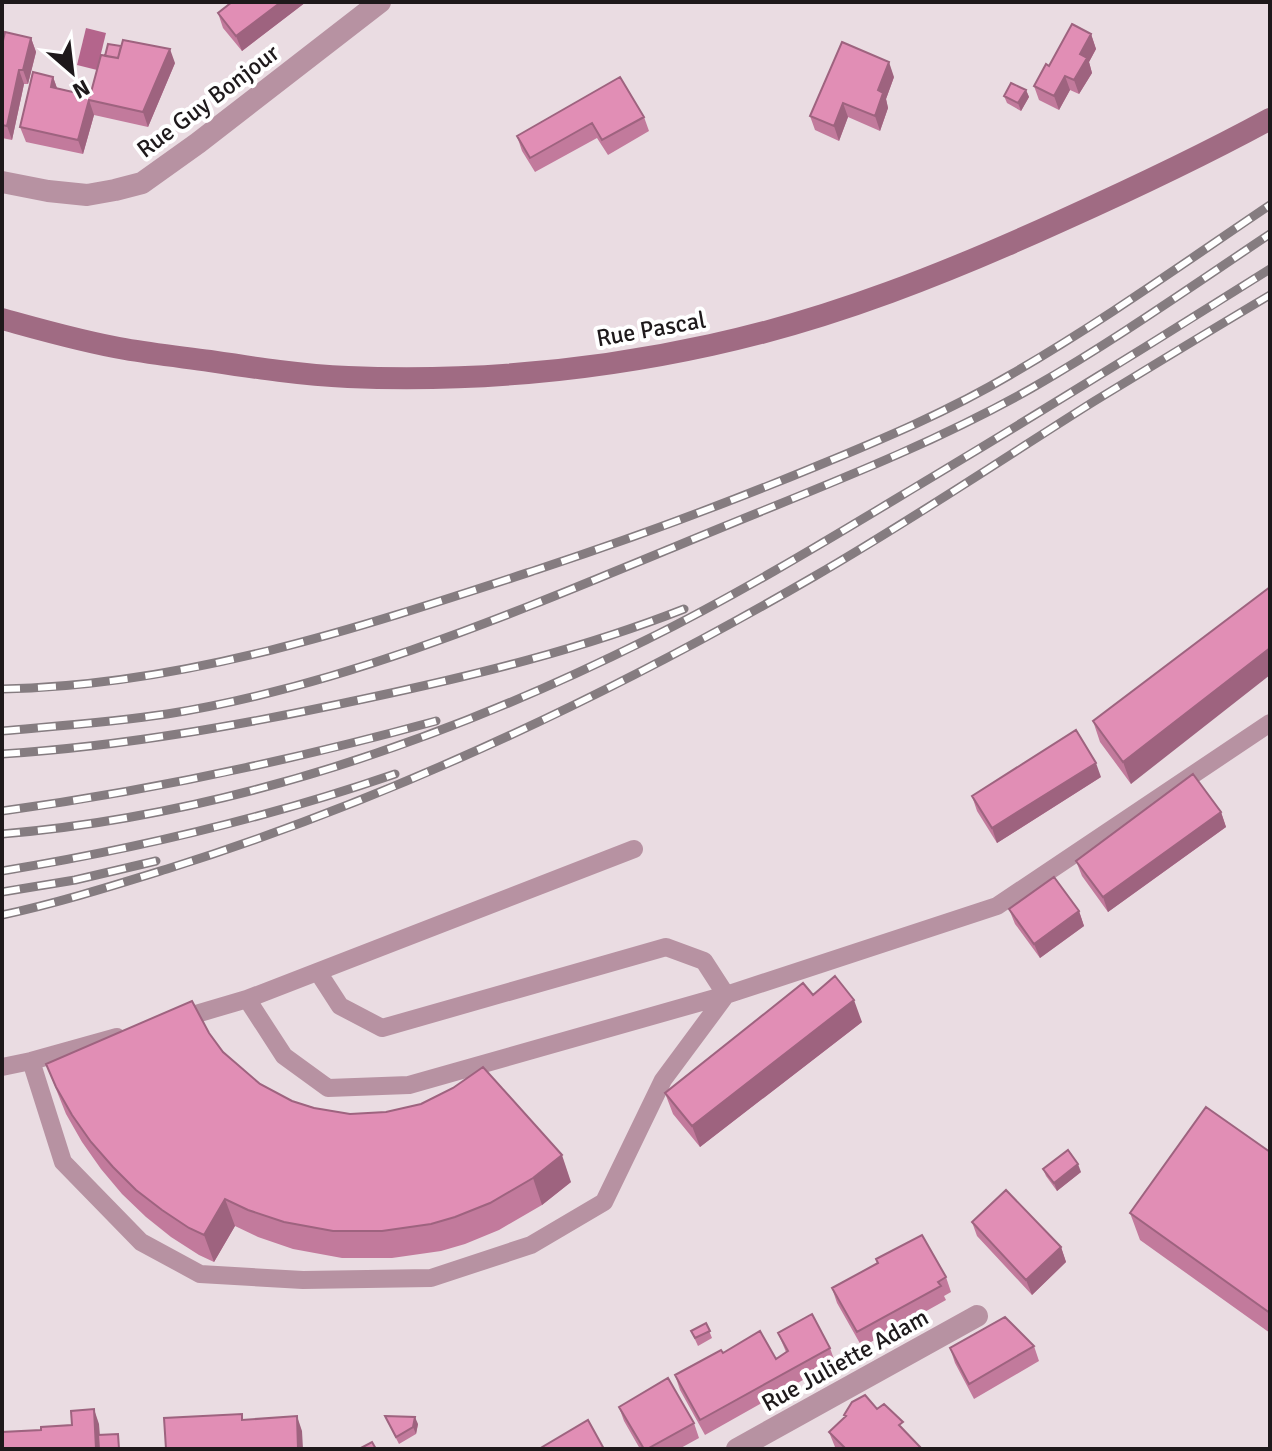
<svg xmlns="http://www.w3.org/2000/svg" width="1272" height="1451" viewBox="0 0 1272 1451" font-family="Signika,sans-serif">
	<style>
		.water { fill: #b4658c }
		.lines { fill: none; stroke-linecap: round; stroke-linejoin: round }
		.service { stroke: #b792a2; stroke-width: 18 }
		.minor { stroke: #b792a2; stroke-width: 22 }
		.secondary { stroke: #a06b83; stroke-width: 22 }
		.rail-casing { stroke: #857c80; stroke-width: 9 }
		.rail { stroke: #fff; stroke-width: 6; stroke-dasharray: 18; stroke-linecap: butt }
		.wall { fill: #c27a9c }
		.shaded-wall { fill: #9e637f }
		.building { fill: #e18eb5; stroke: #9e637f; stroke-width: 2 }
		.labels { text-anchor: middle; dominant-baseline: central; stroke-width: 8; stroke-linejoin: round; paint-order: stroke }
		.street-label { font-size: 24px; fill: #1e191b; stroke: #fff }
	</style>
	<rect width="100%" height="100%" fill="#eadce2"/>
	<path class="water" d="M86 28 106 33 97 70 77 65Z"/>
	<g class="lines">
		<path class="service" d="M247 999 284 1056 328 1088 409 1085 726 995 704 961 666 947 382 1028 340 1006 318 972
			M176 1020 247 999 634 849
			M31 1061 63 1162 141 1242 200 1274 303 1280 431 1278 531 1245 604 1202 663 1080 726 995 997 906 1270 723
			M2 1067 31 1061 117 1037"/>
		<path class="minor" d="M2 182 48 191 87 195 115 190 142 183 198 143 380 2
			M737 1449 977 1316"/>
		<path class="secondary" d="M2 319C42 330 83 342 125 349 153 354 181 357 210 361 256 368 302 375 348 377 470 382 593 371 711 345 832 319 949 272 1061 221 1132 189 1202 156 1270 119"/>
		<g class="rail-casing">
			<path id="rail" d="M2 689C186 686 365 626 539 569 633 538 725 504 817 466 883 439 949 411 1010 375 1100 323 1184 263 1270 205
				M2 731C57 726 113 722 167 714 342 686 509 615 672 548 793 497 917 453 1032 388 1114 341 1192 286 1270 234
				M2 754C126 746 247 724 368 698 476 675 582 649 684 609
				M2 811C149 791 293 760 436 721
				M2 834C227 815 445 740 646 640 745 591 839 533 934 476 1047 408 1159 339 1270 269
				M2 871C135 849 267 818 395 774
				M2 892 75 880 156 861
				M2 915C58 903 112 886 167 869 393 798 610 695 815 576 910 521 1001 460 1093 402 1152 366 1211 330 1270 295"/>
		</g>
		<use href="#rail" class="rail"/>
	</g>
	<path class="wall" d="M232 2H306L242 51 223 28 218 13Z
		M1091 34 1096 49 1089 62 1092 73 1079 94 1070 90 1059 110 1039 100 1034 86 1049 66Z
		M31 38 36 52 28 84H24L12 140 2 138V45Z
		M175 63 148 127 94 115 83 154 26 142 20 127 53 77 57 88 90 96Z
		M620 77 644 117 649 131 608 155 597 138 535 172 522 151 517 136Z
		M894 77 886 99 888 108 880 131 848 117 839 141 815 130 810 116Z
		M1026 90 1029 97 1021 111 1007 103 1004 96Z
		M1270 587 1131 784 1100 742 1093 721Z
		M1101 777 997 843 977 811 972 796Z
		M1221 812 1226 827 1108 912 1082 876 1076 861Z
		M1009 909 1079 911 1084 926 1040 958 1015 924Z
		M813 995 862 1022 700 1147 673 1114 665 1093Z
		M209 1033 223 1052 260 1084 292 1101 571 1182 542 1205 499 1230 465 1244 441 1251 392 1258H342L293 1249 258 1237 235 1226 214 1262 199 1255 171 1237 146 1217 122 1194 101 1169 82 1142 66 1114 46 1064Z
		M1270 1152V1333L1140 1240 1130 1213Z
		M1043 1169 1081 1172 1057 1191 1046 1176Z
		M972 1222 1061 1247 1066 1262 1032 1295 977 1236Z
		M946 1277 951 1292 944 1296 946 1300 862 1347 837 1303 832 1288Z
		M706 1323 712 1338 698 1346 691 1331Z
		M778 1333 830 1348 835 1362 705 1435 680 1390 675 1375 723 1353 776 1359 786 1352Z
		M1034 1346 1039 1361 974 1399 955 1363 950 1348Z
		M619 1407 694 1423 699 1438 679 1449H640L624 1421Z
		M877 1409 907 1433 922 1449H837L835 1447 829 1432 845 1417 844 1415Z
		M385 1417 418 1424 416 1434 399 1444Z"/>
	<path class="shaded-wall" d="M281 2H306L242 51 236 36Z
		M1091 34 1096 49 1089 62 1092 73 1079 94 1074 80 1080 54Z
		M31 38 36 52 28 84 23 70Z
		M170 49 175 63 148 127 143 112Z
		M889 62 894 77 886 99 888 108 880 131 875 116 878 90Z
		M19 70 24 84 12 140 7 126Z
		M1065 76 1070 90 1059 110 1054 96Z
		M53 77 58 91 51 87Z
		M1026 90 1029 97 1021 111 1018 103Z
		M89 100 94 115 83 154 78 140Z
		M843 103 848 117 839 141 834 126Z
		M1270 648V675L1131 784 1123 762Z
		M1096 763 1101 777 997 843 992 828Z
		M1221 812 1226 827 1108 912 1103 897Z
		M1079 911 1084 926 1040 958 1034 944Z
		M854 1000 862 1022 700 1147 692 1126Z
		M562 1155 571 1182 542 1205 533 1178Z
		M1078 1164 1081 1172 1057 1191 1054 1183Z
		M225 1199 235 1226 214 1262 204 1235Z
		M1061 1247 1066 1262 1032 1295 1026 1280Z
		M94 1409 99 1424 101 1449H96Z
		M297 1416 302 1431 303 1449H298Z
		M415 1417 418 1424 416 1434 413 1427Z"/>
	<path class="building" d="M232 2H281L236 36 218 13Z
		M1072 24 1091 34 1080 54 1087 58 1074 80 1065 76 1054 96 1034 86 1046 64 1049 66Z
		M5 32 31 38 23 70H19L7 126 2 125V45Z
		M123 40 170 49 143 112 89 100 78 140 20 127 33 72 53 77 51 87 90 96 101 55 118 58Z
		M842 42 889 62 878 90 883 93 875 116 843 103 834 126 810 116Z
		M108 44 121 46 118 58 105 56Z
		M620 77 644 117 602 140 592 123 530 158 517 136Z
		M1011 83 1026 90 1018 103 1004 96Z
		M1270 587V648L1123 762 1093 721Z
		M1076 730 1096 763 992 828 972 796Z
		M1193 774 1221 812 1103 897 1076 861Z
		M1054 877 1079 911 1034 944 1009 909Z
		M835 976 854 1000 692 1126 665 1093 803 983 813 995Z
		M192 1001 209 1033 223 1052 260 1084 292 1101 314 1108 350 1114 386 1112 421 1104 453 1088 483 1067 562 1155 533 1178 490 1203 455 1217 431 1224 382 1231H333L284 1222 248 1210 225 1199 204 1235 189 1228 162 1210 136 1190 113 1167 91 1142 72 1115 56 1087 46 1064Z
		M1206 1107 1270 1152V1313L1130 1213Z
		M1068 1150 1078 1164 1054 1183 1043 1169Z
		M1006 1190 1061 1247 1026 1280 972 1222Z
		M922 1235 946 1277 938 1282 941 1286 857 1332 832 1288 878 1263 876 1259Z
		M812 1314 830 1348 700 1420 675 1375 721 1350 723 1353 760 1331 776 1359 788 1351 778 1333Z
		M1005 1317 1034 1346 969 1384 950 1348Z
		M706 1323 710 1331 695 1338 691 1331Z
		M668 1378 694 1423 647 1449H644L619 1407Z
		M865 1395 877 1409 884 1404 903 1422 899 1425 922 1449H846L829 1432 846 1416 844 1415 852 1402Z
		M94 1409 96 1449H2V1432L41 1430V1427L72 1425 71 1411Z
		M242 1414V1420L297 1416 298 1449H166L164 1418Z
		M385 1416 415 1417 413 1427 396 1437Z
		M588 1420 604 1449H539Z
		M118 1434 119 1449H99L98 1435Z
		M372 1442 376 1449H359Z"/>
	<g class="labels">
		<g class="street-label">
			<text transform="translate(208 101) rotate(-37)">Rue Guy Bonjour</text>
			<text transform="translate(651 329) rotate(-10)">Rue Pascal</text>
			<text transform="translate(845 1360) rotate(-29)">Rue Juliette Adam</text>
		</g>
	</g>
	<rect width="1272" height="1451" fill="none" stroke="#1e191b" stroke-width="8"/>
	<g transform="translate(72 72) rotate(152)" stroke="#ffffff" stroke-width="6" paint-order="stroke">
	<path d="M0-6L14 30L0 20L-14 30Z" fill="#1e191b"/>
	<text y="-12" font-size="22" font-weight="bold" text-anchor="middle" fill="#1e191b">N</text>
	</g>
</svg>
